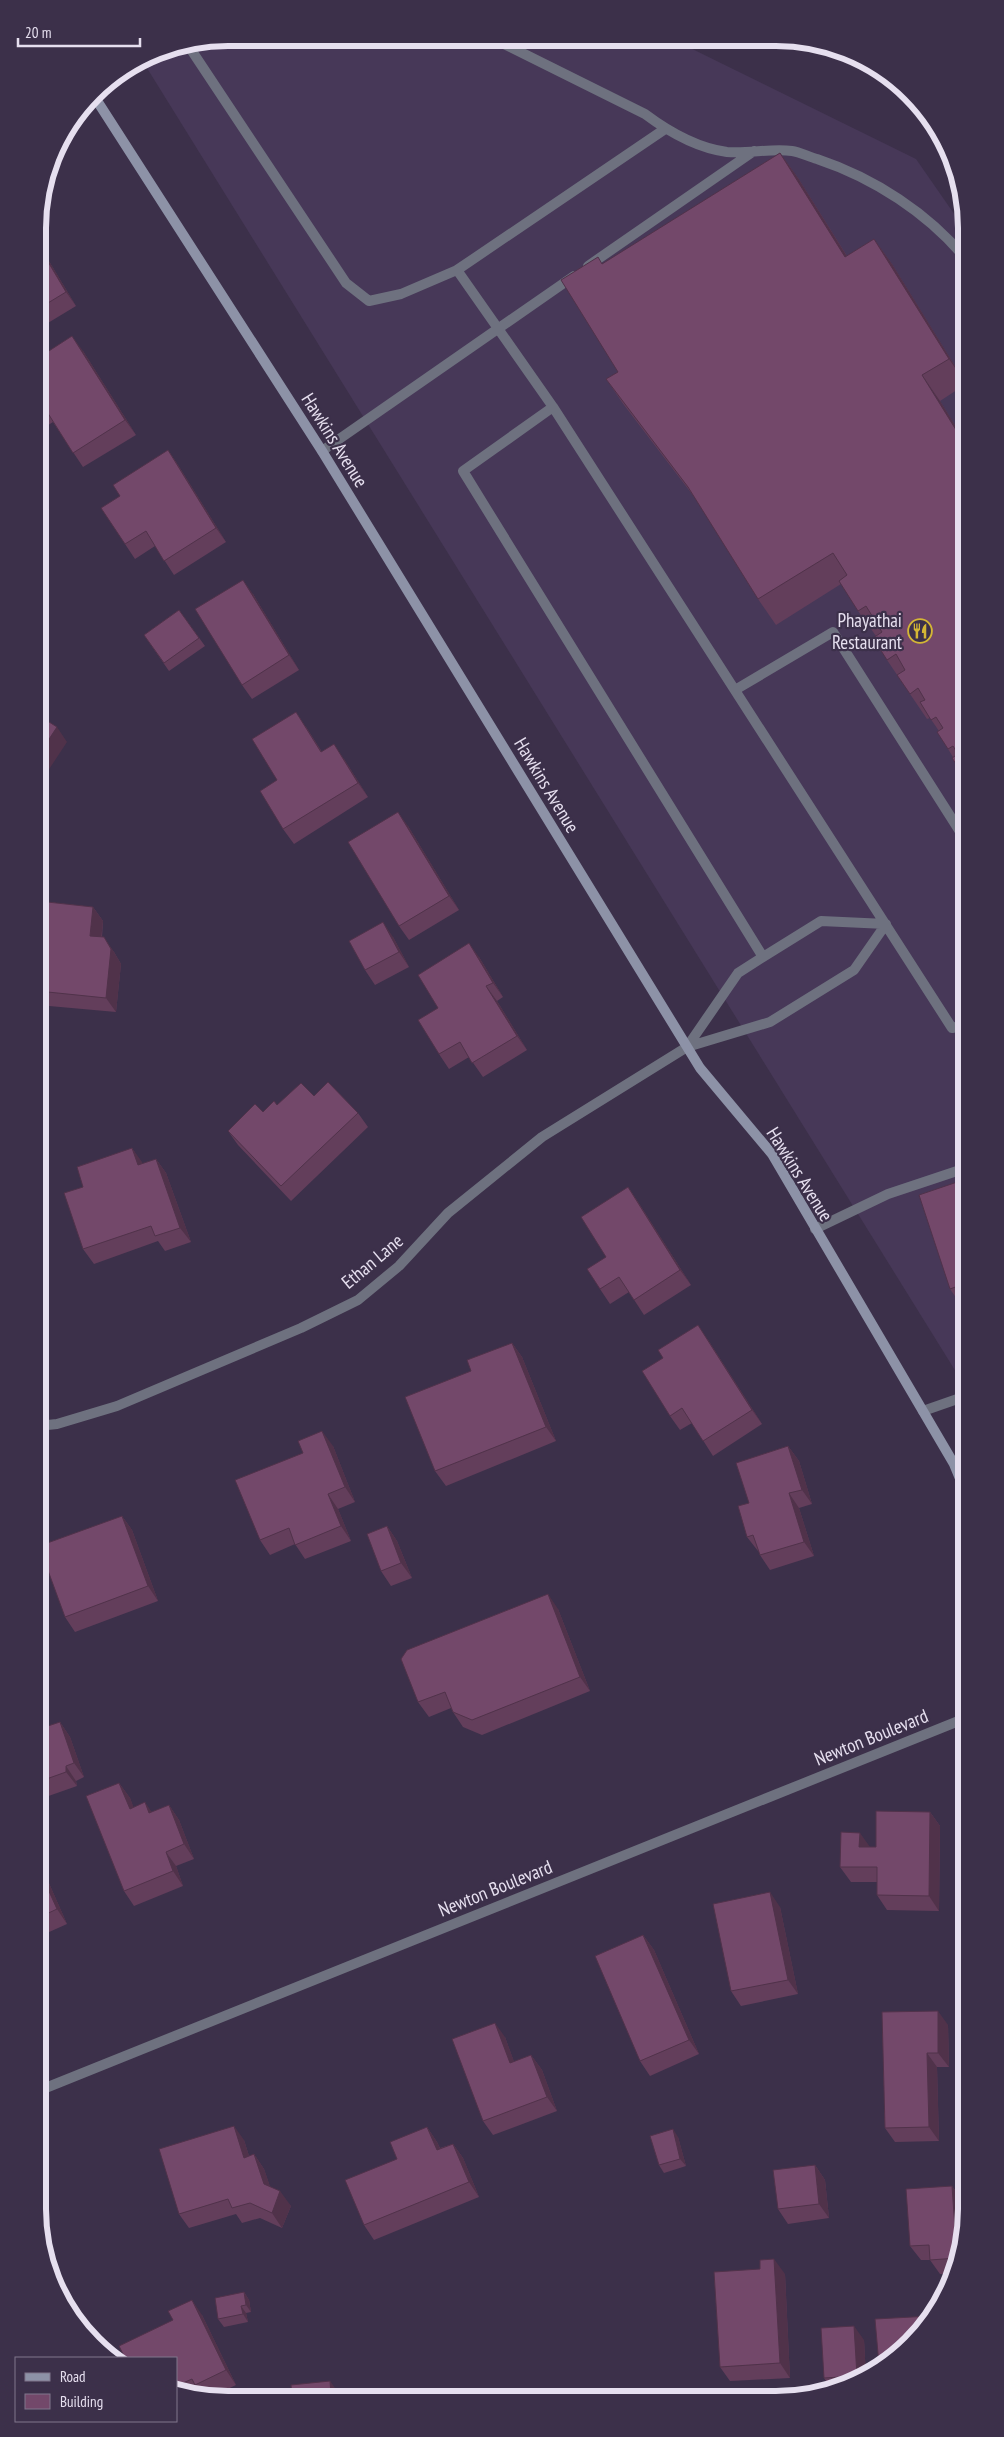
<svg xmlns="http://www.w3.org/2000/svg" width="1004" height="2437" viewBox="0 0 1004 2437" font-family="'PT Sans Narrow',sans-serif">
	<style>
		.built { fill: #473858 }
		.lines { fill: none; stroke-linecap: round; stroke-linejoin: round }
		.lane { stroke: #6e717f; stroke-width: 10 }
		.street { stroke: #6e717f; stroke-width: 10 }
		.secondary { stroke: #8d92a7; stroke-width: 10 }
		.wall { fill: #633e5b }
		.shaded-wall { fill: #50324a }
		.building { fill: #73486a; stroke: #50324a }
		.labels { text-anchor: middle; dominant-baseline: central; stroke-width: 4.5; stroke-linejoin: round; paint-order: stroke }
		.street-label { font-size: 19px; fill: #e6dfef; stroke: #3c304a }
		.poi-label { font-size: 19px; fill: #e6dfef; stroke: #3c304a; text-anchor: end }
		.rim { fill: none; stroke: #e6dfef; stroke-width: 6 }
	</style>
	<rect width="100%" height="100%" fill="#3c304a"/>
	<path class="built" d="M229 38 674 40 916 159 966 231V1388L142 60 156 52Z"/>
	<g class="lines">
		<path class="lane" d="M494 39 645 114C669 132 697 148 727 152 748 154 771 148 792 151 800 152 809 157 817 159 874 178 928 213 966 259
			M188 45 346 283 369 301 401 294 457 270
			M665 129 457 270 553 407 952 1028 966 1025
			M588 266 754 151
			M553 407 463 471 763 957
			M322 451 574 276
			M735 690 833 632 966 841
			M687 1047 738 973 763 957 821 921 886 924
			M687 1047 770 1022 854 970 886 924
			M815 1229 888 1194 966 1168
			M923 1411 966 1396"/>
		<path class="street" d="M38 1426 57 1424 117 1406 301 1328 358 1300 399 1266 448 1213 542 1137 687 1047
			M38 2091 966 1718"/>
		<path class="secondary" d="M94 96 322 451 700 1068 772 1154 954 1464 966 1493"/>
	</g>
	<path class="wall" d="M780 153 798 178 847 256 874 239 892 264 966 384 940 401 966 443V779L952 758 953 757 948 749 939 731 930 718 927 719 910 694 887 660 876 636 858 611 841 584 776 625 758 599 695 498 624 405 606 379 618 372 603 264Z
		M38 243 76 306 38 329Z
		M83 351 136 435 83 467 53 422 39 431 38 429V358Z
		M168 450 178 465 226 542 174 575 155 546 135 559 125 544 120 496Z
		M253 594 299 670 252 699 242 685Z
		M179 610 205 646 169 671 144 635Z
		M306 727 322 752 344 759 368 797 294 844 283 829 277 780Z
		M408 826 459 910 409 940 399 926Z
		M38 901 93 907 103 921 102 937 114 952 121 964 116 1012 38 1005Z
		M393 937 409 967 375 985 365 970Z
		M479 957 503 997 497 1001 527 1050 483 1077 469 1057 449 1069 439 1054 438 1008Z
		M314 1096 358 1113 368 1127 291 1201 238 1145 228 1131 277 1105Z
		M132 1148 142 1164 156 1159 166 1173 191 1242 165 1251 158 1241 94 1264 83 1249V1187Z
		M966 1179V1312L950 1289Z
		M628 1187 638 1202 691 1285 644 1315 629 1292 610 1304 600 1289 606 1257Z
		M708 1340 762 1424 713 1456 692 1423 680 1430 670 1416 663 1358Z
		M512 1343 522 1357 556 1441 446 1486 435 1471 471 1371Z
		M333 1446 355 1502 338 1509 351 1541 305 1559 295 1544 270 1555 260 1540Z
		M788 1446 799 1461 812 1504 799 1508 814 1556 770 1570 760 1555 759 1551H758L747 1537 749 1503Z
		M122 1516 132 1530 158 1601 75 1632 65 1617Z
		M387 1526 397 1541 412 1578 391 1586 381 1571Z
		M558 1609 590 1691 482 1735 463 1727 453 1712 451 1708 429 1717 418 1702Z
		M60 1722 70 1737 84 1777 76 1781 77 1786 40 1799 38 1795V1724L47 1727Z
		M119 1783 130 1798 133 1807 152 1812 169 1805 179 1820 194 1859 176 1866 183 1886 134 1906 124 1891Z
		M930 1812 940 1826 939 1911 887 1910 877 1895V1882H851L840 1867 870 1847H876Z
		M38 1867 48 1881 67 1924 38 1937Z
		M780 1907 798 1994 741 2006 731 1991Z
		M643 1935 654 1950 699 2054 650 2076 640 2061Z
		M882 2012 948 2025 949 2067H937L939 2141 895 2142 885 2128Z
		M505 2037 514 2062 531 2055 542 2070 557 2111 493 2135 483 2121Z
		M427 2127 437 2142 440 2148 453 2144 463 2158 479 2197 374 2240 364 2225 397 2159Z
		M678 2137 686 2166 664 2173 659 2165Z
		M244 2140 249 2156 254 2154 264 2169 270 2187 291 2206 282 2228 260 2218 242 2223 236 2214 189 2228 179 2214Z
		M815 2165 825 2180 829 2218 788 2224 778 2209Z
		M952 2186 962 2200 964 2230 954 2274H940L930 2260H921L910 2246Z
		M785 2274 790 2378 730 2381 720 2367Z
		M244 2292 249 2300 251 2312 246 2313 248 2322 224 2327 218 2319Z
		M202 2315 236 2385 213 2396H203L201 2394 197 2396H192L176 2391V2358Z
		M864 2340 866 2376 832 2390 824 2378Z"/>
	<path class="shaded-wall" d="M780 153 798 178 863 282 845 257Z
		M874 239 892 264 966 384 949 359Z
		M38 243 76 306 66 292 38 245Z
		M72 336 83 351 136 435 125 420Z
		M922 375 940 401 966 443V446Z
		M168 450 178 465 226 542 216 528Z
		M243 580 253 594 299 670 289 655Z
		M296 712 306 727 331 767 321 752Z
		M57 727 67 742 38 786V756Z
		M334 744 344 759 368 797 358 783Z
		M398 812 408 826 459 910 449 896Z
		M93 907 103 921 100 950 90 936Z
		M383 922 393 937 409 967 399 952Z
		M104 937 114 952 121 964 116 1012 106 998Z
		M469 943 479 957 503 997 493 983Z
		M486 986 497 1001 527 1050 517 1036Z
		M132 1148 142 1162 148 1180 138 1165Z
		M156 1159 166 1173 191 1242 180 1228Z
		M628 1187 638 1202 691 1285 680 1270Z
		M698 1325 708 1340 762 1424 752 1410Z
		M512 1343 522 1357 556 1441 546 1427Z
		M322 1431 333 1446 355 1502 345 1487Z
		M788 1446 799 1461 812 1504 802 1490Z
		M789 1493 799 1508 814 1556 804 1542Z
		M328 1494 338 1509 351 1541 341 1526Z
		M122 1516 132 1530 158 1601 148 1586Z
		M387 1526 397 1541 412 1578 401 1563Z
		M548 1594 558 1609 590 1691 580 1677Z
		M60 1722 70 1737 84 1777 74 1763Z
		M66 1766 76 1781 77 1786 66 1772Z
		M119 1783 130 1798 140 1823 130 1809Z
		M145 1802 155 1817 149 1813Z
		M169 1805 179 1820 194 1859 184 1844Z
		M930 1812 940 1826 939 1911 929 1896Z
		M860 1833 870 1847H859Z
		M166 1852 176 1866 183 1886 173 1871Z
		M38 1867 48 1881 67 1924 57 1909Z
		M770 1892 780 1907 798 1994 788 1980Z
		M643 1935 654 1950 699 2054 689 2040Z
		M938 2011 948 2025 949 2067 938 2053Z
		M495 2023 505 2037 520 2078 510 2063Z
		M927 2053 937 2067 939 2141 929 2127Z
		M531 2055 542 2070 557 2111 547 2097Z
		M234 2126 244 2140 254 2172 244 2158Z
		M427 2127 437 2142 447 2164 437 2150Z
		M673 2129 678 2137 686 2166 680 2159Z
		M453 2144 463 2158 479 2197 469 2182Z
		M254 2154 264 2169 274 2198 264 2184Z
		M815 2165 825 2180 829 2218 819 2204Z
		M952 2186 962 2200 964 2230 957 2259Z
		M280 2191 291 2206 282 2228 272 2213Z
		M774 2259 785 2274 790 2378 780 2363Z
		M244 2292 249 2300 251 2312 246 2305Z
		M192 2300 202 2315 236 2385 226 2370Z
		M241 2306 246 2313 248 2322 243 2314Z
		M854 2326 864 2340 866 2376 859 2379 857 2376Z
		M330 2381 335 2388 336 2395H331Z"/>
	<path class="building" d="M780 153 845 257 874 239 949 359 922 375 966 446V772L963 774 952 758 958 754 953 746 948 749 937 732 943 728 936 717 931 720 920 702 925 700 918 688 910 694 897 675 905 670 896 654 887 660 873 638 882 632 866 606 858 611 839 581 847 575 833 553 758 599 688 487 606 379 618 372 561 280 598 257 602 264Z
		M38 245 66 292 38 309Z
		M72 336 125 420 73 453 44 407 38 410V358Z
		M168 450 216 528 164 561 146 531 125 544 101 508 120 496 113 485Z
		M243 580 289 655 242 685 195 609Z
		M179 610 199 638 164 663 144 635Z
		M296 712 321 752 334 744 358 783 283 829 260 791 277 780 252 739Z
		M38 715 57 727 38 756Z
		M398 812 449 896 399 926 348 842Z
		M38 901 93 907 90 936 104 937 111 949 106 998 38 991Z
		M383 922 399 952 365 970 349 941Z
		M469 943 493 983 486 986 517 1036 472 1063 460 1042 439 1054 418 1020 438 1008 418 975Z
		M328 1082 358 1113 281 1186 228 1131 255 1104 263 1112 274 1101 277 1105 301 1083 314 1096Z
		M132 1148 138 1165 156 1159 180 1228 155 1236 151 1226 83 1249 64 1193 83 1187 77 1167Z
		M966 1179V1283L950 1289 919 1195Z
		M628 1187 680 1270 634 1300 619 1277 600 1289 587 1269 606 1257 581 1217Z
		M698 1325 752 1410 703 1441 682 1408 670 1416 642 1371 663 1358 658 1350Z
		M512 1343 546 1427 435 1471 405 1397 471 1371 467 1360Z
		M322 1431 345 1487 328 1494 341 1526 295 1545 289 1528 260 1540 235 1480 303 1453 298 1441Z
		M788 1446 802 1490 789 1493 804 1542 760 1555 753 1535 747 1537 738 1506 749 1503 736 1463Z
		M122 1516 148 1586 65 1617 39 1546Z
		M387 1526 401 1563 381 1571 367 1534Z
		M548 1594 580 1677 472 1720 453 1712 445 1692 418 1702 401 1659 407 1650Z
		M43 1722 45 1727 60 1722 74 1763 66 1766V1772L38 1782V1724Z
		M119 1783 130 1809 145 1802 149 1813 169 1805 184 1844 166 1852 173 1871 124 1891 86 1796Z
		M876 1811 930 1812 929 1896 877 1895V1867H840L841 1832 860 1833 859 1847H876Z
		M38 1867 57 1909 38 1918Z
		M770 1892 788 1980 731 1991 713 1904Z
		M643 1935 689 2040 640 2061 595 1956Z
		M938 2011V2053H927L929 2127 885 2128 882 2012Z
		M495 2023 510 2063 531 2055 547 2097 483 2121 452 2039Z
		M234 2126 244 2158 254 2154 264 2184 280 2191 272 2213 250 2203 232 2208 228 2199 179 2214 159 2149Z
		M427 2127 437 2150 453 2144 469 2182 364 2225 345 2180 397 2159 390 2142Z
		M673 2129 680 2159 659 2165 650 2136Z
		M815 2165 819 2204 778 2209 773 2170Z
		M952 2186 957 2258 930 2260 929 2245 910 2246 906 2189Z
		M774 2259 780 2363 720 2367 714 2272 760 2269V2260Z
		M244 2292 246 2305 241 2306 243 2314 218 2319 215 2298Z
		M192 2300 226 2370 195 2385 192 2379 176 2386V2358H125L119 2346 173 2320 168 2311Z
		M931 2316 919 2334 882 2365H879L875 2319Z
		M854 2326 857 2376 824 2378 821 2328Z
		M330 2381 331 2395H292L291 2385Z"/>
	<defs>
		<g id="restaurant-ring" transform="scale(1.25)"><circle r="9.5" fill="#3c304a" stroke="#d4b635" stroke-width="1.5"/><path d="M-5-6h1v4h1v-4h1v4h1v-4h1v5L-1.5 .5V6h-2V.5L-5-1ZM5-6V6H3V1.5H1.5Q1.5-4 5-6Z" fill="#d4b635"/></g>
	</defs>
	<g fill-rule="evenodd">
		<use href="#restaurant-ring" x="920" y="631"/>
	</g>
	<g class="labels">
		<g class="street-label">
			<text transform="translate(335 440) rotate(58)">Hawkins Avenue</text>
			<text transform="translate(547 785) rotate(59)">Hawkins Avenue</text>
			<text transform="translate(800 1174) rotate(58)">Hawkins Avenue</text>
			<text transform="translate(372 1261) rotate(-40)">Ethan Lane</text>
			<text transform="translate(871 1737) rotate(-22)">Newton Boulevard</text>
			<text transform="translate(495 1888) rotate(-22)">Newton Boulevard</text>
		</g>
		<g class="poi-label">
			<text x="902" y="620">Phayathai<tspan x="902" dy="22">Restaurant</tspan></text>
		</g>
	</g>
	<path d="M0 0H1004V2437H0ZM228 46H776A182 182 0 0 1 958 228V2209A182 182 0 0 1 776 2391H228A182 182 0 0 1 46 2209V228A182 182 0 0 1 228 46Z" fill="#3c304a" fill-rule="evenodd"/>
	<path class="rim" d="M228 46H776A182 182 0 0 1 958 228V2209A182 182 0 0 1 776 2391H228A182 182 0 0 1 46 2209V228A182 182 0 0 1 228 46Z"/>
	<rect x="15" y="2357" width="162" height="65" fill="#3c304a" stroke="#80768c"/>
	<rect x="25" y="2373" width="25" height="8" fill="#8d92a7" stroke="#80768c"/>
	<text x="60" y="2382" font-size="15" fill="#e6dfef">Road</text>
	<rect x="25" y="2394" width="25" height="15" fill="#73486a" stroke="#80768c"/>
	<text x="60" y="2407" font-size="15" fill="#e6dfef">Building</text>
	<path d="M18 38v8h122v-8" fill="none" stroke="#e6dfef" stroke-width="2.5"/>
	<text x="25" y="38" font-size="15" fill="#e6dfef" stroke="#3c304a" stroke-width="4" paint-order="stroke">20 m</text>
</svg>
